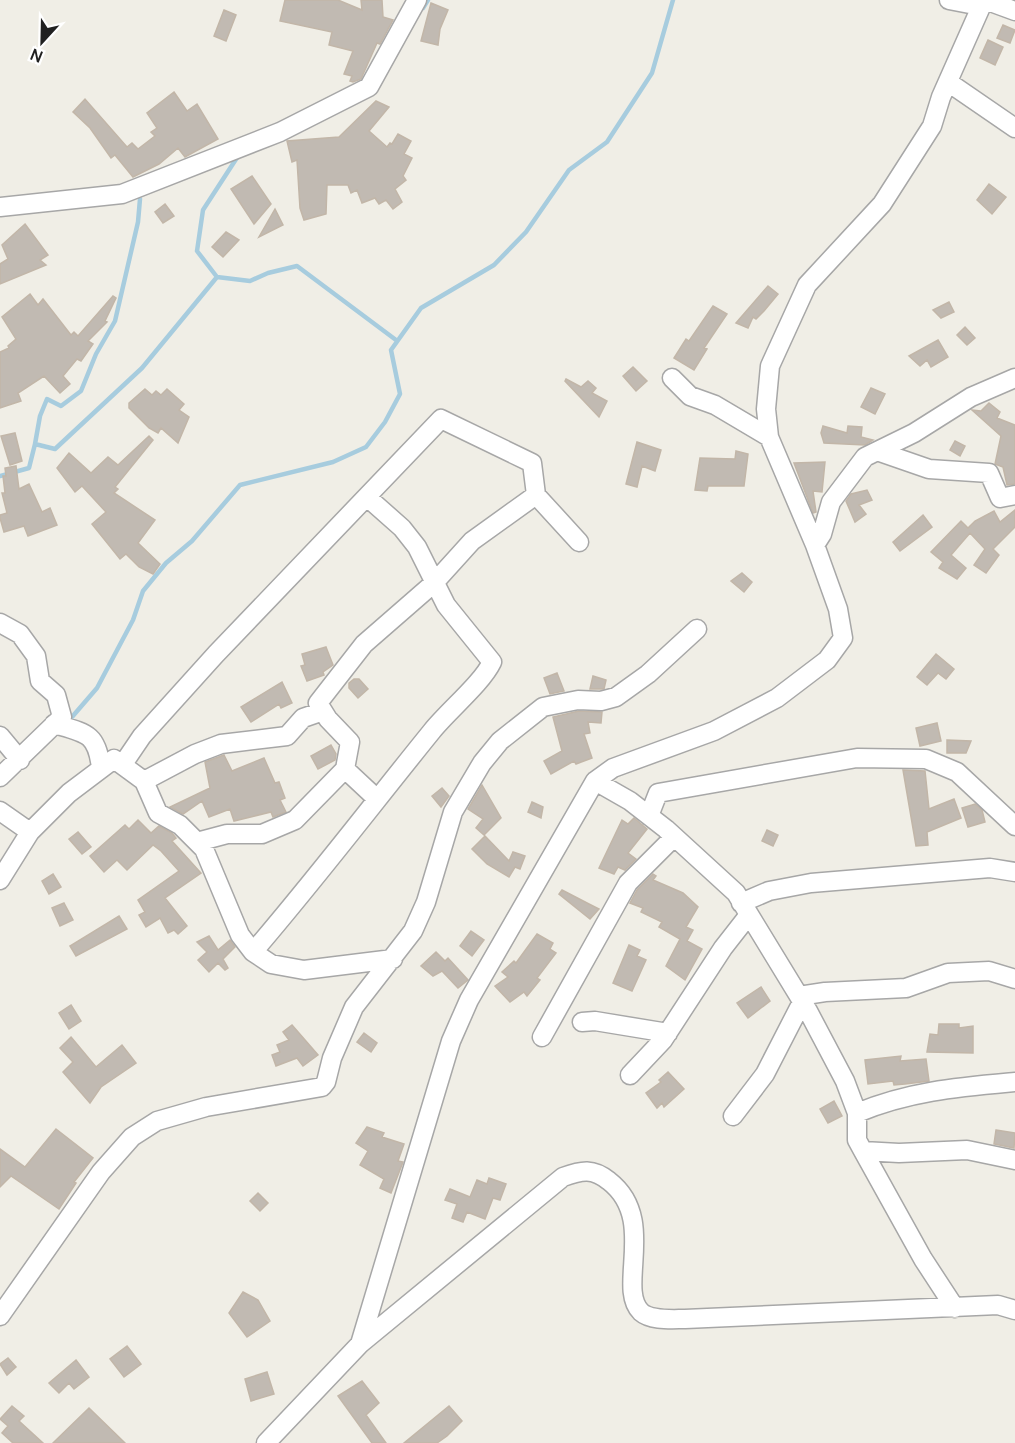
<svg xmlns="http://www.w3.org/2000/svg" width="1015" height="1443" viewBox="0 0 1015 1443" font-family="Manrope,sans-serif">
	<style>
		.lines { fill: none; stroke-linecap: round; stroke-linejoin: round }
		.stream { stroke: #a7ccde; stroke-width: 4.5 }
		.building { fill: #c1bab2; stroke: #c2b6a8; stroke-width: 1.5 }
		.minor-casing { stroke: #a7a7a7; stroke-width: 21 }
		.minor { stroke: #fff; stroke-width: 18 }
	</style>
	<rect width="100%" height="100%" fill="#f0eee6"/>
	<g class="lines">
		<path class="stream" d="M423 8 428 0
			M217 277 250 281 268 273 297 266 396 340
			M35 444 40 416 47 399 61 406 81 391 96 354 115 321 138 222 140 199
			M0 476 29 468 35 444 55 449 142 368 217 277 197 251 203 210 240 153
			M72 717 97 688 133 620 143 591 166 563 192 541 240 485 333 462 366 447 385 422 400 394 391 350 421 308 494 265 526 232 569 170 607 142 652 73 673 0"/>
	</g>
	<path class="building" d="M285 0H338L362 10 361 0H382L383 17 393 20 380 44 377 43 361 79 353 82 350 81 352 76 344 74 353 51 329 45 332 32 280 21Z
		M431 3 448 10 440 29 438 45 421 41Z
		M224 10 236 15 226 41 214 36Z
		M1003 25 1015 30 1010 43 997 38Z
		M988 40 1003 47 995 65 980 58Z
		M174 92 187 111 197 104 218 139 185 157 178 148 159 164 133 177 115 155 111 158 90 128 73 112 85 99 127 147 132 143 138 149 155 136 151 132 157 128 147 113Z
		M376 101 389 107 369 131 387 147 390 143 392 144 398 134 411 141 404 154 412 158 403 176 406 180 395 189 402 202 393 209 386 200 379 204 375 198 362 203 357 190 351 193 348 185H327L326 214 304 220 300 208 297 160 292 162 287 141 339 137Z
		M252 176 271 204 254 224 231 189Z
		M989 184 1006 197 992 214 977 200Z
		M165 204 174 216 163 223 155 212Z
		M275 209 283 225 259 237Z
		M25 224 48 255 40 260 46 265 0 284V264L8 259 2 245Z
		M226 232 239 240 223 257 212 247Z
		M768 286 778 294 764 311 756 319 753 317 748 328 736 323Z
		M30 294 38 305 43 299 71 335 74 332 78 336 113 296 116 298 105 321 107 322 88 341 93 344 81 361 77 359 63 376 70 384 60 393 44 376 18 393 21 401 0 408V352L9 348 8 346 16 339 2 317Z
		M949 302 954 312 941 318 933 310Z
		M713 306 727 314 704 348 707 349 694 370 674 358 686 339 689 341Z
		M965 327 975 338 967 345 957 335Z
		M938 340 948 357 931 367 927 360 920 366 909 356Z
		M633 367 647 381 636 391 623 376Z
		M566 379 581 387 588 381 596 388 592 393 607 401 599 417 565 381Z
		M871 388 885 394 875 414 861 407Z
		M145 389 152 395 156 391 161 395 167 389 184 404 179 410 189 417 178 443 161 428 158 433 149 428 129 408V403Z
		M989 403 1000 412 997 418 1015 425V484L1007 485 1003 467 995 464 1001 436 972 410 981 411Z
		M823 426 847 433 848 426 862 427 861 437 873 440 865 445 824 443 821 433Z
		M15 433 22 461 10 465 1 436Z
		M149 436 153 440 115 487 118 489 114 493 155 520 138 543 160 564 153 574 139 567 126 554 120 559 92 524 106 512 82 486 75 492 57 468 69 453 91 473 108 457 118 465Z
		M955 441 965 446 960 456 950 450Z
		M637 442 661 450 655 471 642 466 637 487 626 484Z
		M736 451 748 454 744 486H708L707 491 695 490 700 458 735 459Z
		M825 462 822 492 813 491 816 512 813 513 794 463Z
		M16 466 19 489 29 484 42 512 50 508 57 525 28 536 24 526 4 532 0 518V515L7 513 2 493H5L3 476H6L5 468Z
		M867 490 872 500 859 505 866 514 855 522 846 501 851 494Z
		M1015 510V527L993 549 999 555 986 573 974 565 985 549 970 533 951 555 966 568 957 579 939 568 943 562 931 552 961 521 968 528 975 521 994 511 1000 522Z
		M923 515 932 527 900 551 893 542Z
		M742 573 752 582 744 592 731 581Z
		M326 647 333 665 323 672 324 675 307 681 301 666 305 665 302 654Z
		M936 654 954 669 946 679 938 673 927 685 917 677Z
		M557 673 564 691 550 694 544 678Z
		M593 676 606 680 604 689H590Z
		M354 679H359L368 689 358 698 349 688V683Z
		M282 682 292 703 281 708 279 704 251 722 241 707Z
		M579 711 602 712 601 723 588 722 590 733 584 734 592 758 576 764 574 761 551 774 544 761 562 751 553 717Z
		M937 723 941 741 920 746 916 728Z
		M947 740 971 741 966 753H947Z
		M331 745 336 754 335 760 318 769 311 756Z
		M224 755 232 771 264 758 275 783 279 782 285 798 280 800 286 812 273 817 271 812 234 821 230 809 209 817 202 801 183 814 170 807 210 788 205 762Z
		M903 770 925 771 929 809 954 799 961 818 927 832 928 845 916 846Z
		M482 785 501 818 484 835 476 828 483 819 468 809Z
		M442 788 449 796 441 807 432 796Z
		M532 802 543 807 541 818 528 812Z
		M975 804 982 810 985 822 968 827 962 808Z
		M634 818 647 829 628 853 636 859 625 870 618 867 614 874 599 868 622 820 628 824Z
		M138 820 151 833 159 826 172 833 176 838 172 841 201 873 165 898 187 926 178 934 174 930 168 933 160 918 146 927 139 915 145 912 138 900 179 871 161 851 153 845 127 870 117 860 104 872 90 856 125 825 129 829Z
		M767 830 778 835 773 846 762 841Z
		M78 832 91 847 82 854 69 839Z
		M485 836 509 861 513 852 525 856 520 869 515 867 509 877 487 864 472 849Z
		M53 874 61 887 49 894 42 881Z
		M653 874 656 876 653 880 683 893 698 907 686 927 693 930 687 941 702 949 685 980 666 966 680 939 659 927 662 922 641 912 643 908 630 903 637 890Z
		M562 890 589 904 599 909 590 919 559 894Z
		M64 903 73 920 60 926 52 908Z
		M119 916 127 929 76 956 70 946Z
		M471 931 484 940 472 956 460 946Z
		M537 934 553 943 550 949 556 953 537 978 540 980 527 996 524 992 510 1002 495 986 508 977 502 972 514 961 516 963Z
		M209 936 218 950 230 940 235 947 223 959 228 968 225 970 218 963 209 972 198 960 207 952 197 942Z
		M629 945 640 950 637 956 646 960 632 991 613 983Z
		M436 952 445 961 448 958 468 980 458 988 442 971 433 976 421 966Z
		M761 987 770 1001 748 1018 737 1003Z
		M71 1005 81 1021 69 1029 59 1013Z
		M939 1024H959V1028L973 1026V1053L927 1052 930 1034 938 1035Z
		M292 1025 318 1055 303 1066 297 1058 276 1066 272 1055 280 1052 277 1045 289 1040 283 1032Z
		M364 1033 377 1043 371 1052 357 1042Z
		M71 1037 96 1067 122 1045 136 1063 101 1087 90 1103 63 1072 73 1062 60 1048Z
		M901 1056 900 1061 926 1059 929 1081 905 1084 894 1085 893 1081 868 1084 865 1060Z
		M668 1072 684 1089 664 1107 662 1103 657 1108 646 1093 661 1082 659 1080Z
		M834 1101 842 1116 828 1123 820 1109Z
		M367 1127 384 1133 382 1137 404 1144 398 1161 403 1162 391 1193 380 1188 384 1179 360 1165 368 1151 356 1143Z
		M56 1129 93 1158 74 1182 76 1183 59 1209 11 1176 0 1187V1149L25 1167Z
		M996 1130 1015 1133 1014 1148 994 1144Z
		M489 1178 506 1184 500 1200 493 1198 485 1219 467 1212 463 1222 452 1218 457 1204 445 1200 450 1189 470 1197 477 1180 487 1184Z
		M258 1193 268 1203 260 1211 250 1201Z
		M243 1292 258 1300 270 1321 247 1337 229 1313Z
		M127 1346 141 1364 124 1377 110 1359Z
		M8 1358 16 1367 7 1375 0 1364Z
		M76 1360 89 1377 74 1389 69 1383 59 1393 49 1383Z
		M267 1372 274 1394 251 1401 245 1379Z
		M362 1381 379 1403 366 1415 386 1443H372L338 1396Z
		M12 1406 24 1416 19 1421 43 1443H13L2 1433 8 1426 0 1419Z
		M449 1406 462 1421 447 1436 437 1443H404Z
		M89 1408 125 1443H53Z"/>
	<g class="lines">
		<g class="minor-casing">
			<path id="minor" d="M949 0 980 6
				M985 0 1015 11
				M948 82 1015 128
				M0 207 122 194 280 132 369 87 417 0
				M672 378 690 396 715 405 769 437
				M877 451 929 469 989 473 1000 498 1015 495
				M815 545 822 534 831 502 865 457 914 433 971 397 1015 378
				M0 623 20 634 36 656 40 681 56 695 62 717 0 777
				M54 724C86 733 97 733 101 768
				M0 736 20 760
				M123 764 142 736 216 654 441 419 532 463 536 495
				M345 769 350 742 328 719 318 703 364 644 434 583 472 541 536 495 579 542
				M144 781 195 754 221 744 287 736 303 718 323 711
				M595 781 630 801 666 829 736 893 808 1011 845 1081 857 1113V1140L863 1151 923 1259 955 1308
				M0 811 30 832 69 793 114 759 144 781 158 813 180 825 204 849 240 935 253 952 271 964 304 970 393 959
				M649 816 658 793 857 758 926 759 957 772 1015 826
				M197 842 227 834H262L295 820 345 769 376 798
				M0 880 30 832
				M741 903 769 891 811 883 990 868 1015 872
				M253 952C315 880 372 805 432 731 448 711 482 683 492 662L446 605 417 547 402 528 367 497
				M799 996 825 992 906 988 948 973 989 971 1015 979
				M582 1022 595 1021 668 1033
				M542 1037 628 883 674 837
				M630 1075 663 1040 723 948 748 916
				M857 1113C909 1091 960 1087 1015 1082
				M733 1116 765 1074 802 1002
				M863 1151 899 1153 967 1150 1015 1160
				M0 1316 101 1172 132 1137 157 1121 206 1107 322 1087 326 1082 332 1058 354 1007 413 931 426 902 453 812 482 763 500 741 543 707 578 700 601 701 616 697 648 674 697 629
				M360 1344 451 1041 469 1000 595 781 613 768 714 731 777 698 827 660 843 638 838 609 815 545 769 437 766 409 770 366 807 285 882 204 932 126 941 97 984 0
				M266 1443 360 1344 563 1177C582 1170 593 1168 609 1181 658 1219 616 1288 641 1312 651 1321 672 1319 685 1319L998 1305 1015 1310"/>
		</g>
		<use href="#minor" class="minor"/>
	</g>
	<g transform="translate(42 42) rotate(202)" stroke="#ffffff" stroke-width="4.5" paint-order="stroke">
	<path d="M0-4.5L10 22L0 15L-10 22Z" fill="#202020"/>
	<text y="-9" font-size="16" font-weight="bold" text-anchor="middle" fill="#202020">N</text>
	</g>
</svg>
